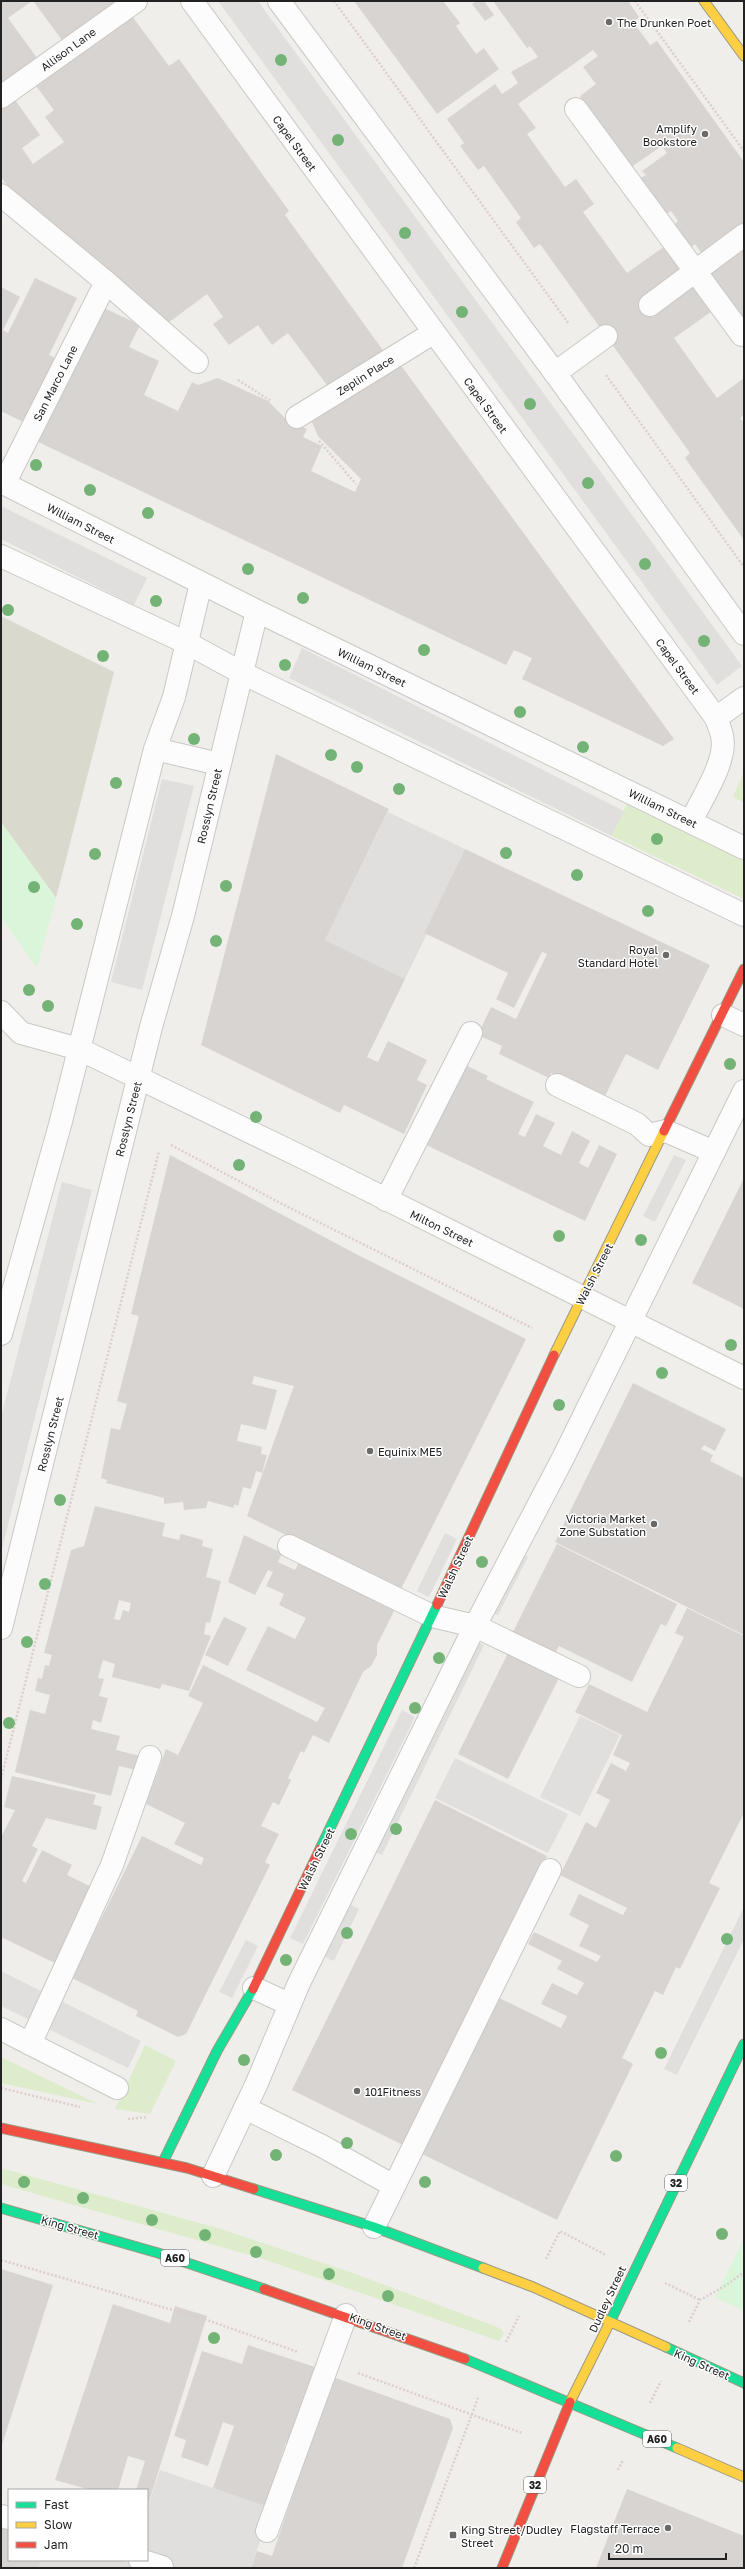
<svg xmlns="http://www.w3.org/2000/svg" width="745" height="2569" viewBox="0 0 745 2569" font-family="'Golos Text',sans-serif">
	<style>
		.construction { fill: #d9d9cd }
		.grass { fill: #ddeccb }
		.park { fill: #daf5da }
		.parking { fill: #e0dfde }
		.building { fill: #d7d4d2; fill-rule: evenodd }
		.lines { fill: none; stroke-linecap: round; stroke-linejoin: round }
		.lane-casing { stroke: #c9c8c7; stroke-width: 24 }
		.street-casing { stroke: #c9c8c7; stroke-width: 24 }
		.fast-casing { stroke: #999a82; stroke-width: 11 }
		.slow-casing { stroke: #999a82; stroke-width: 11 }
		.jam-casing { stroke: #999a82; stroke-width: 11 }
		.path { stroke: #dccecd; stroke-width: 2.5; stroke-dasharray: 2 2; stroke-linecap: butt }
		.lane { stroke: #fdfcfc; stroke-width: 22 }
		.street { stroke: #fdfcfc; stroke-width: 22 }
		.fast { stroke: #16e098; stroke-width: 9 }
		.slow { stroke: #ffcf43; stroke-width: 9 }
		.jam { stroke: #f24e42; stroke-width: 9 }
		.tree { fill: #73b476 }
		.poi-dot { fill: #6a6968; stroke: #fff; stroke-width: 1.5 }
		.labels { text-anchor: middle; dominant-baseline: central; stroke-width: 3; stroke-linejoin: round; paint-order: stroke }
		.shield { fill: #fff; stroke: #646464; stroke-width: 1 }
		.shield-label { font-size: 10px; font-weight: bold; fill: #222 }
		.poi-label { font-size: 11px; fill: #222; stroke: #fff; text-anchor: start }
		.street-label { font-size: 11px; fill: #222; stroke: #fff }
	</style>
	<rect width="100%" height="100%" fill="#f0eeeb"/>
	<path class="construction" d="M1 616 114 672 56 898 1 822Z"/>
	<path class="grass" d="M744 771V803L733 797Z
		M630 803 744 859V899L612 836 627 804Z
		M145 2045 176 2061 150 2114 115 2109Z
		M1 2057 98 2104 1 2083Z
		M1 2168 221 2229 350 2272 495 2326 502 2330 504 2333 499 2341 263 2259 1 2184Z"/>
	<path class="park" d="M1 822 56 898 37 968 1 918Z
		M744 2238V2311L715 2297Z"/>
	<path class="parking" d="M218 1H258L742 666 717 685Z
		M1 506 147 578 134 605 1 539Z
		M302 648 624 811 612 836 289 678Z
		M162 779 194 786 142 990 111 982Z
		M388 812 465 849 424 933 427 934 405 979 325 940Z
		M674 1155 686 1160 655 1222 643 1216Z
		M62 1182 92 1190 1 1553V1417Z
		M445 1533 457 1539 429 1597 417 1591Z
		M517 1551 528 1557 498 1615 487 1610Z
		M473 1640 484 1645 382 1855 371 1850Z
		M402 1710 415 1717 303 1944 290 1938Z
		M580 1716 620 1735 580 1816 540 1797Z
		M455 1758 568 1814 548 1853 435 1798Z
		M350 1904 359 1909 334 1961 325 1957Z
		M744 1907V1939L677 2075 664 2069Z
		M246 1940 258 1946 232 1998 219 1992Z
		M1 1971 141 2041 128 2068 1 2006Z
		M160 2470 271 2508 251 2568H39L41 2560H121L129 2563 130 2560H147V2509Z"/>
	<path class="building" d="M1 1H32L8 18 37 58 1 85Z
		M33 1H116L62 40Z
		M354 1H443L460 23 456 26 476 54 484 48 499 69 437 114Z
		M476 1H484L494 15 485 21 472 4Z
		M493 1H628L639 17 633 22 650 45 657 41 744 162V223L702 254 695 244 689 249 673 226 678 221 671 211 665 215 639 179 646 175 642 171 667 153 662 146 631 167 580 96 596 84 583 67 598 56 593 50 518 104 536 128 527 134 565 187 576 179 594 204 583 212 627 273 665 246 711 312 674 338 717 398 744 378V415L740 418 744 423V540L685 458 690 453 540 244 534 248 516 222 521 218 484 166 478 170 460 146 464 143 447 119 495 84 502 94 518 83 511 72 538 57 530 46 527 48Z
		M129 12 169 66 179 59 289 211 285 215 385 353 332 392 288 333 272 345 258 325 229 345 213 324 223 317 207 294 168 323 6 184 1 177V105L13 97 40 135 22 148 33 164 64 142 45 117 54 110 33 82Z
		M744 243V324L705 270Z
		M35 278 77 298 49 355 55 358 23 422 1 411V287L20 297 3 330 8 333Z
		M98 305 140 325 129 347 159 361 144 395 178 411 192 382 198 385 218 378 268 401 287 420 307 429 303 437 322 446 311 471 355 492 361 479 318 436 312 422 397 360 674 739 663 746 522 679 532 658 514 650 506 665 34 440Z
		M276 754 389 809 325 940 405 979 367 1057 378 1062 388 1041 427 1060 417 1080 427 1085 404 1134 344 1105 340 1113 201 1045Z
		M465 849 710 965 658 1070 626 1054 604 1098 551 1073 549 1078 499 1054 502 1046 478 1035 491 1007 516 1019 547 954 542 952 514 1008 496 999 508 973 424 933Z
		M461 1063 488 1076 486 1079 534 1102 518 1134 525 1137 536 1114 555 1123 543 1146 561 1155 572 1131 590 1141 579 1163 588 1168 599 1145 617 1154 585 1221 422 1143Z
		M170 1155 358 1255 526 1339 400 1591 247 1516 294 1386 254 1376 252 1384 277 1390 266 1430 241 1424 237 1441 262 1447 261 1454 267 1455 262 1473 256 1471 251 1489 243 1487 238 1506 234 1504V1508L208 1501 206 1508 184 1510 183 1502 164 1504V1498L106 1483 107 1480 101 1478 111 1428 120 1430 127 1404 117 1401 139 1316 131 1314Z
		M744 1178V1309L692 1283Z
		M633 1383 726 1429 715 1451 704 1445 701 1449 713 1455 710 1461 744 1478V1635L555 1542Z
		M95 1506 165 1523 162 1536 179 1540 181 1534 203 1540 202 1546 213 1549 206 1577 221 1581 210 1623 206 1622 204 1634 211 1636 189 1691 162 1684 160 1689 112 1677 115 1664 103 1660 98 1678 104 1679 99 1696 108 1698 101 1723 93 1720 91 1729 120 1736 116 1750 144 1757 140 1771 119 1766 111 1796 15 1772 30 1710 45 1714 50 1695 35 1691 38 1678 42 1679 45 1665 49 1666 52 1655 44 1653 71 1550 84 1546ZM119 1600 131 1603 129 1612 123 1610 120 1620 114 1619Z
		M244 1535 282 1553 278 1562 295 1570 300 1560 396 1607 377 1645V1655L371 1666 363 1672 329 1743 313 1735 304 1753 301 1751 288 1778 291 1780 279 1805 273 1802 261 1826 279 1834 265 1862 270 1865 186 2034 178 2037 136 2016 138 2011 72 1978 142 1836 201 1865 204 1858 174 1844 185 1823 146 1804 166 1749 178 1755 203 1703 188 1696 203 1665 317 1722 325 1708 246 1670 268 1626 295 1639 306 1618 279 1605 284 1594 266 1586 273 1572 268 1570 255 1595 228 1582Z
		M557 1544 677 1604 666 1626 661 1624 632 1682 559 1646 553 1657 511 1636Z
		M687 1608 744 1636V1813L709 1883 720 1888 680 1969 676 1967 663 1995 655 1991 622 2058 633 2064 557 2220 422 2154 499 1998 561 2028 567 2016 541 2004 552 1983 577 1995 584 1983 557 1969 562 1961 528 1944 534 1932 597 1962 601 1956 579 1946 589 1925 569 1915 579 1894 623 1915 627 1908 560 1875 586 1822 596 1828 610 1800 596 1793 611 1763 626 1771 630 1763 613 1755 622 1735 575 1712 589 1684 647 1712 684 1637 675 1633Z
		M224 1617 247 1628 228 1666 205 1655Z
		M508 1653 559 1678 508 1779 458 1754Z
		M12 1776 96 1795 93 1804 102 1807 96 1830 46 1818 32 1846 38 1849 22 1881 26 1883 42 1850 72 1865 67 1875 96 1889 59 1965 1 1937V1837L15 1810 4 1807Z
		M435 1800 547 1856 403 2145 292 2090Z
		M1 2269 53 2285 1 2448Z
		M113 2304 170 2323 175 2306 207 2316 147 2508V2490H136L145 2461 128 2456 118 2490H91L55 2480Z
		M248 2345 318 2368 293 2445 286 2442 265 2506 213 2488 234 2426 223 2422 208 2466 181 2457 186 2440 174 2436 202 2351 242 2364Z
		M333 2377 450 2419 453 2428 402 2568H251L257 2551 272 2556Z
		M627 2489 744 2536V2568H596Z
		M1 2521 9 2524V2560H41L39 2568H1Z"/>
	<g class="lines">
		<g class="lane-casing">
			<path id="lane" d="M1 97 136 1
				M576 109 742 335
				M1 195 106 282 4 484
				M106 282 197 362
				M650 305 744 235
				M555 373 606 336
				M297 417 433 333
				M716 718 744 698
				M557 1085 637 1124 649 1135 666 1131 714 1152
				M386 1200 471 1033
				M289 1546 432 1616 475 1626 579 1676
				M1 2029 117 2088
				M30 2044 112 1865 150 1757
				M245 2108 322 2146 394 2186
				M374 2227 550 1870
				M1 2516 9 2518
				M267 2531 346 2315
				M140 2560 162 2567"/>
		</g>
		<g class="street-casing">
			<path id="street" d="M192 1 716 718C718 724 721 730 722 736 728 760 701 800 691 821
				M279 1 555 373 744 634
				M1 482 257 611 744 848
				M1 556 187 643 242 673 744 915
				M155 749 219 764
				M1 1012 21 1033 79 1049 308 1160 744 1378
				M723 1015 744 1025
				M1 1334 60 1125 155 749 174 697 201 583
				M1 1628 151 1027 183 916 257 611
				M254 1988 289 2004
				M213 2176 256 2085 299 1983 475 1626 563 1458 744 1091"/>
		</g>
		<g class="fast-casing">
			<path id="fast" d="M320 1849 437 1605
				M163 2162 217 2051 253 1989
				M254 2189 374 2227 483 2268
				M1 2208 158 2253 264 2289
				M610 2322 744 2044
				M666 2347 744 2383
				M465 2359 677 2448"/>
		</g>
		<g class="slow-casing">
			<path id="slow" d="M704 1 744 56
				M554 1355 664 1131
				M483 2268 533 2287 666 2347
				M570 2402 610 2322
				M677 2448 744 2477"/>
		</g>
		<g class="jam-casing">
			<path id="jam" d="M664 1131 744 969
				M437 1605 554 1355
				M253 1989 320 1849
				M1 2128 187 2168 254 2189
				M264 2289 465 2359
				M502 2568 570 2402"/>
		</g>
		<path class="path" d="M334 1 569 324
			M635 1 744 151
			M606 375 744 567
			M238 380 271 401
			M319 441 356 484
			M171 1145 286 1206 532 1328
			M1 1779 159 1151
			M1 2088 80 2107
			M128 2119 148 2117
			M546 2259 560 2231 606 2255
			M1 2260 207 2320 298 2352
			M665 2283 700 2300
			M689 2322 700 2300 725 2286 744 2272
			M506 2342 519 2316
			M358 2373 522 2433
			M650 2403 661 2381
			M618 2470 623 2460
			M414 2568 478 2398"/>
		<use href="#lane" class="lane"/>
		<use href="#street" class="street"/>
		<use href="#fast" class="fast"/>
		<use href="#slow" class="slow"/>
		<use href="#jam" class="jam"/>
	</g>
	<g class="tree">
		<circle cx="281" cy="60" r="6"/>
		<circle cx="338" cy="140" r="6"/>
		<circle cx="405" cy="233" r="6"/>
		<circle cx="462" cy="312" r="6"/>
		<circle cx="530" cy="404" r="6"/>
		<circle cx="36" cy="465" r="6"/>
		<circle cx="588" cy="483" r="6"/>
		<circle cx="90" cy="490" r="6"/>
		<circle cx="148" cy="513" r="6"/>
		<circle cx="645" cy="564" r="6"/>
		<circle cx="248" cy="569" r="6"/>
		<circle cx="303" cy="598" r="6"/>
		<circle cx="156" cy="601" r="6"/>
		<circle cx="8" cy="610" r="6"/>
		<circle cx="704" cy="641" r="6"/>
		<circle cx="424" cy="650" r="6"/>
		<circle cx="103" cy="656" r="6"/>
		<circle cx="285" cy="665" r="6"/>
		<circle cx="520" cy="712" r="6"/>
		<circle cx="194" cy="739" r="6"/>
		<circle cx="583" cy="747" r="6"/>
		<circle cx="331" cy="755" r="6"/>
		<circle cx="357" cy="767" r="6"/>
		<circle cx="116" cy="783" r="6"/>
		<circle cx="399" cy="789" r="6"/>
		<circle cx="657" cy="839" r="6"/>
		<circle cx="506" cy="853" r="6"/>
		<circle cx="95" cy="854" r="6"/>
		<circle cx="577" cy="875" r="6"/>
		<circle cx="226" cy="886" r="6"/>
		<circle cx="34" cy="887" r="6"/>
		<circle cx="648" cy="911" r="6"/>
		<circle cx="77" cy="924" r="6"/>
		<circle cx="216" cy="941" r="6"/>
		<circle cx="29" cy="990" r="6"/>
		<circle cx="48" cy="1006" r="6"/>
		<circle cx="730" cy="1064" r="6"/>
		<circle cx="256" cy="1117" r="6"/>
		<circle cx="239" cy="1165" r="6"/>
		<circle cx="559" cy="1236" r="6"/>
		<circle cx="641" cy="1240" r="6"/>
		<circle cx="731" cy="1345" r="6"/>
		<circle cx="662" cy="1373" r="6"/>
		<circle cx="559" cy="1405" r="6"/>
		<circle cx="60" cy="1500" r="6"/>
		<circle cx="482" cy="1562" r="6"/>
		<circle cx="45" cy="1584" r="6"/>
		<circle cx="27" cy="1642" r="6"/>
		<circle cx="439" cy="1658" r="6"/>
		<circle cx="415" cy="1708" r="6"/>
		<circle cx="9" cy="1723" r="6"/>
		<circle cx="396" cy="1829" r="6"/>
		<circle cx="351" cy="1834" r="6"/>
		<circle cx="347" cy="1933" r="6"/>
		<circle cx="727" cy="1939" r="6"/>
		<circle cx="286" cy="1960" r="6"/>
		<circle cx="661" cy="2053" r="6"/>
		<circle cx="244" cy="2060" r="6"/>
		<circle cx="347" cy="2143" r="6"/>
		<circle cx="276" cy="2155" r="6"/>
		<circle cx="616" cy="2156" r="6"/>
		<circle cx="24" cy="2182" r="6"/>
		<circle cx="425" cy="2182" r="6"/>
		<circle cx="83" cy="2198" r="6"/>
		<circle cx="152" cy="2220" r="6"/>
		<circle cx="722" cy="2234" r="6"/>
		<circle cx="205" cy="2235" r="6"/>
		<circle cx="256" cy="2252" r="6"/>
		<circle cx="329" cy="2274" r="6"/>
		<circle cx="388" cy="2296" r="6"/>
		<circle cx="214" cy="2338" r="6"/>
	</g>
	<g class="poi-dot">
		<circle cx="609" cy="22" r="4"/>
		<circle cx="705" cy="134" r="4"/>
		<circle cx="666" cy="955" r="4"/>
		<circle cx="370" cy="1451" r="4"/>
		<circle cx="654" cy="1524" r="4"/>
		<circle cx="357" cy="2091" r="4"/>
		<circle cx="668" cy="2528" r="4"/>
		<rect x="449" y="2531" width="8" height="8" rx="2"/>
	</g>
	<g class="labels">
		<g class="shield">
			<rect x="665" y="2175" width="22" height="16" rx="3"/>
			<rect x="161" y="2250" width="28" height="16" rx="3"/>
			<rect x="643" y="2431" width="28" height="16" rx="3"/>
			<rect x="524" y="2477" width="22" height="16" rx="3"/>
		</g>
		<g class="shield-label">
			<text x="676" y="2183">32</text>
			<text x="175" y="2258">A60</text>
			<text x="657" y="2439">A60</text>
			<text x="535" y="2485">32</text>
		</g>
		<g class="poi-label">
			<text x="617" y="22">The Drunken Poet</text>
			<text x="697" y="128" text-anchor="end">Amplify<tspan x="697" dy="13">Bookstore</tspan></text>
			<text x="658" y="949" text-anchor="end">Royal<tspan x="658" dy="13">Standard Hotel</tspan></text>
			<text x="378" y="1451">Equinix ME5</text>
			<text x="646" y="1518" text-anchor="end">Victoria Market<tspan x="646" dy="13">Zone Substation</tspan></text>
			<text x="365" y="2091">101Fitness</text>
			<text x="660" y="2528" text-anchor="end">Flagstaff Terrace</text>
			<text x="461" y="2529">King Street/Dudley<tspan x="461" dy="13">Street</tspan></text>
		</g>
		<g class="street-label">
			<text transform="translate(68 49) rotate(-36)">Allison Lane</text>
			<text transform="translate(295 143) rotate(54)">Capel Street</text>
			<text transform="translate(365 375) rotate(-32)">Zeplin Place</text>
			<text transform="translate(55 383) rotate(-63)">San Marco Lane</text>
			<text transform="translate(486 405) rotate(54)">Capel Street</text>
			<text transform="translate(81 523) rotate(27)">William Street</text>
			<text transform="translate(678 666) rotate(54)">Capel Street</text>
			<text transform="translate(372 667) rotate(26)">William Street</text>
			<text transform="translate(209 806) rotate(-77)">Rosslyn Street</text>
			<text transform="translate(663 808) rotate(26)">William Street</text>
			<text transform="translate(128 1119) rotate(-76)">Rosslyn Street</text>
			<text transform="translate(442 1228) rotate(26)">Milton Street</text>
			<text transform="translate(594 1274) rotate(-63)">Walsh Street</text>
			<text transform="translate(50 1434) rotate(-76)">Rosslyn Street</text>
			<text transform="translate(455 1567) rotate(-65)">Walsh Street</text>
			<text transform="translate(316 1859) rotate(-64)">Walsh Street</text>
			<text transform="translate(70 2227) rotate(16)">King Street</text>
			<text transform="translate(607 2299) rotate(-65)">Dudley Street</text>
			<text transform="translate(378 2326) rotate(20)">King Street</text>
			<text transform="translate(702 2364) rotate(24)">King Street</text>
		</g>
	</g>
	<rect width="745" height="2569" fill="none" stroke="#222222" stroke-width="4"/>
	<rect x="8" y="2489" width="140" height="72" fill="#ffffff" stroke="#a7a7a7"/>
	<rect x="16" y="2502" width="20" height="6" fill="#16e098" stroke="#a7a7a7"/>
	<text x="44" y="2509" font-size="12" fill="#222222">Fast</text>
	<rect x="16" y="2522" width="20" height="6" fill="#ffcf43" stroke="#a7a7a7"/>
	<text x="44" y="2529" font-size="12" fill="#222222">Slow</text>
	<rect x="16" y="2542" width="20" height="6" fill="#f24e42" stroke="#a7a7a7"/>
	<text x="44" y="2549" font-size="12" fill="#222222">Jam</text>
	<path d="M609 2553v6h117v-6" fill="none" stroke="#222222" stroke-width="2"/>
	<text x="615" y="2553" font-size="12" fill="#222222" stroke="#ffffff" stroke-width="3" paint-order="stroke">20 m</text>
</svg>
